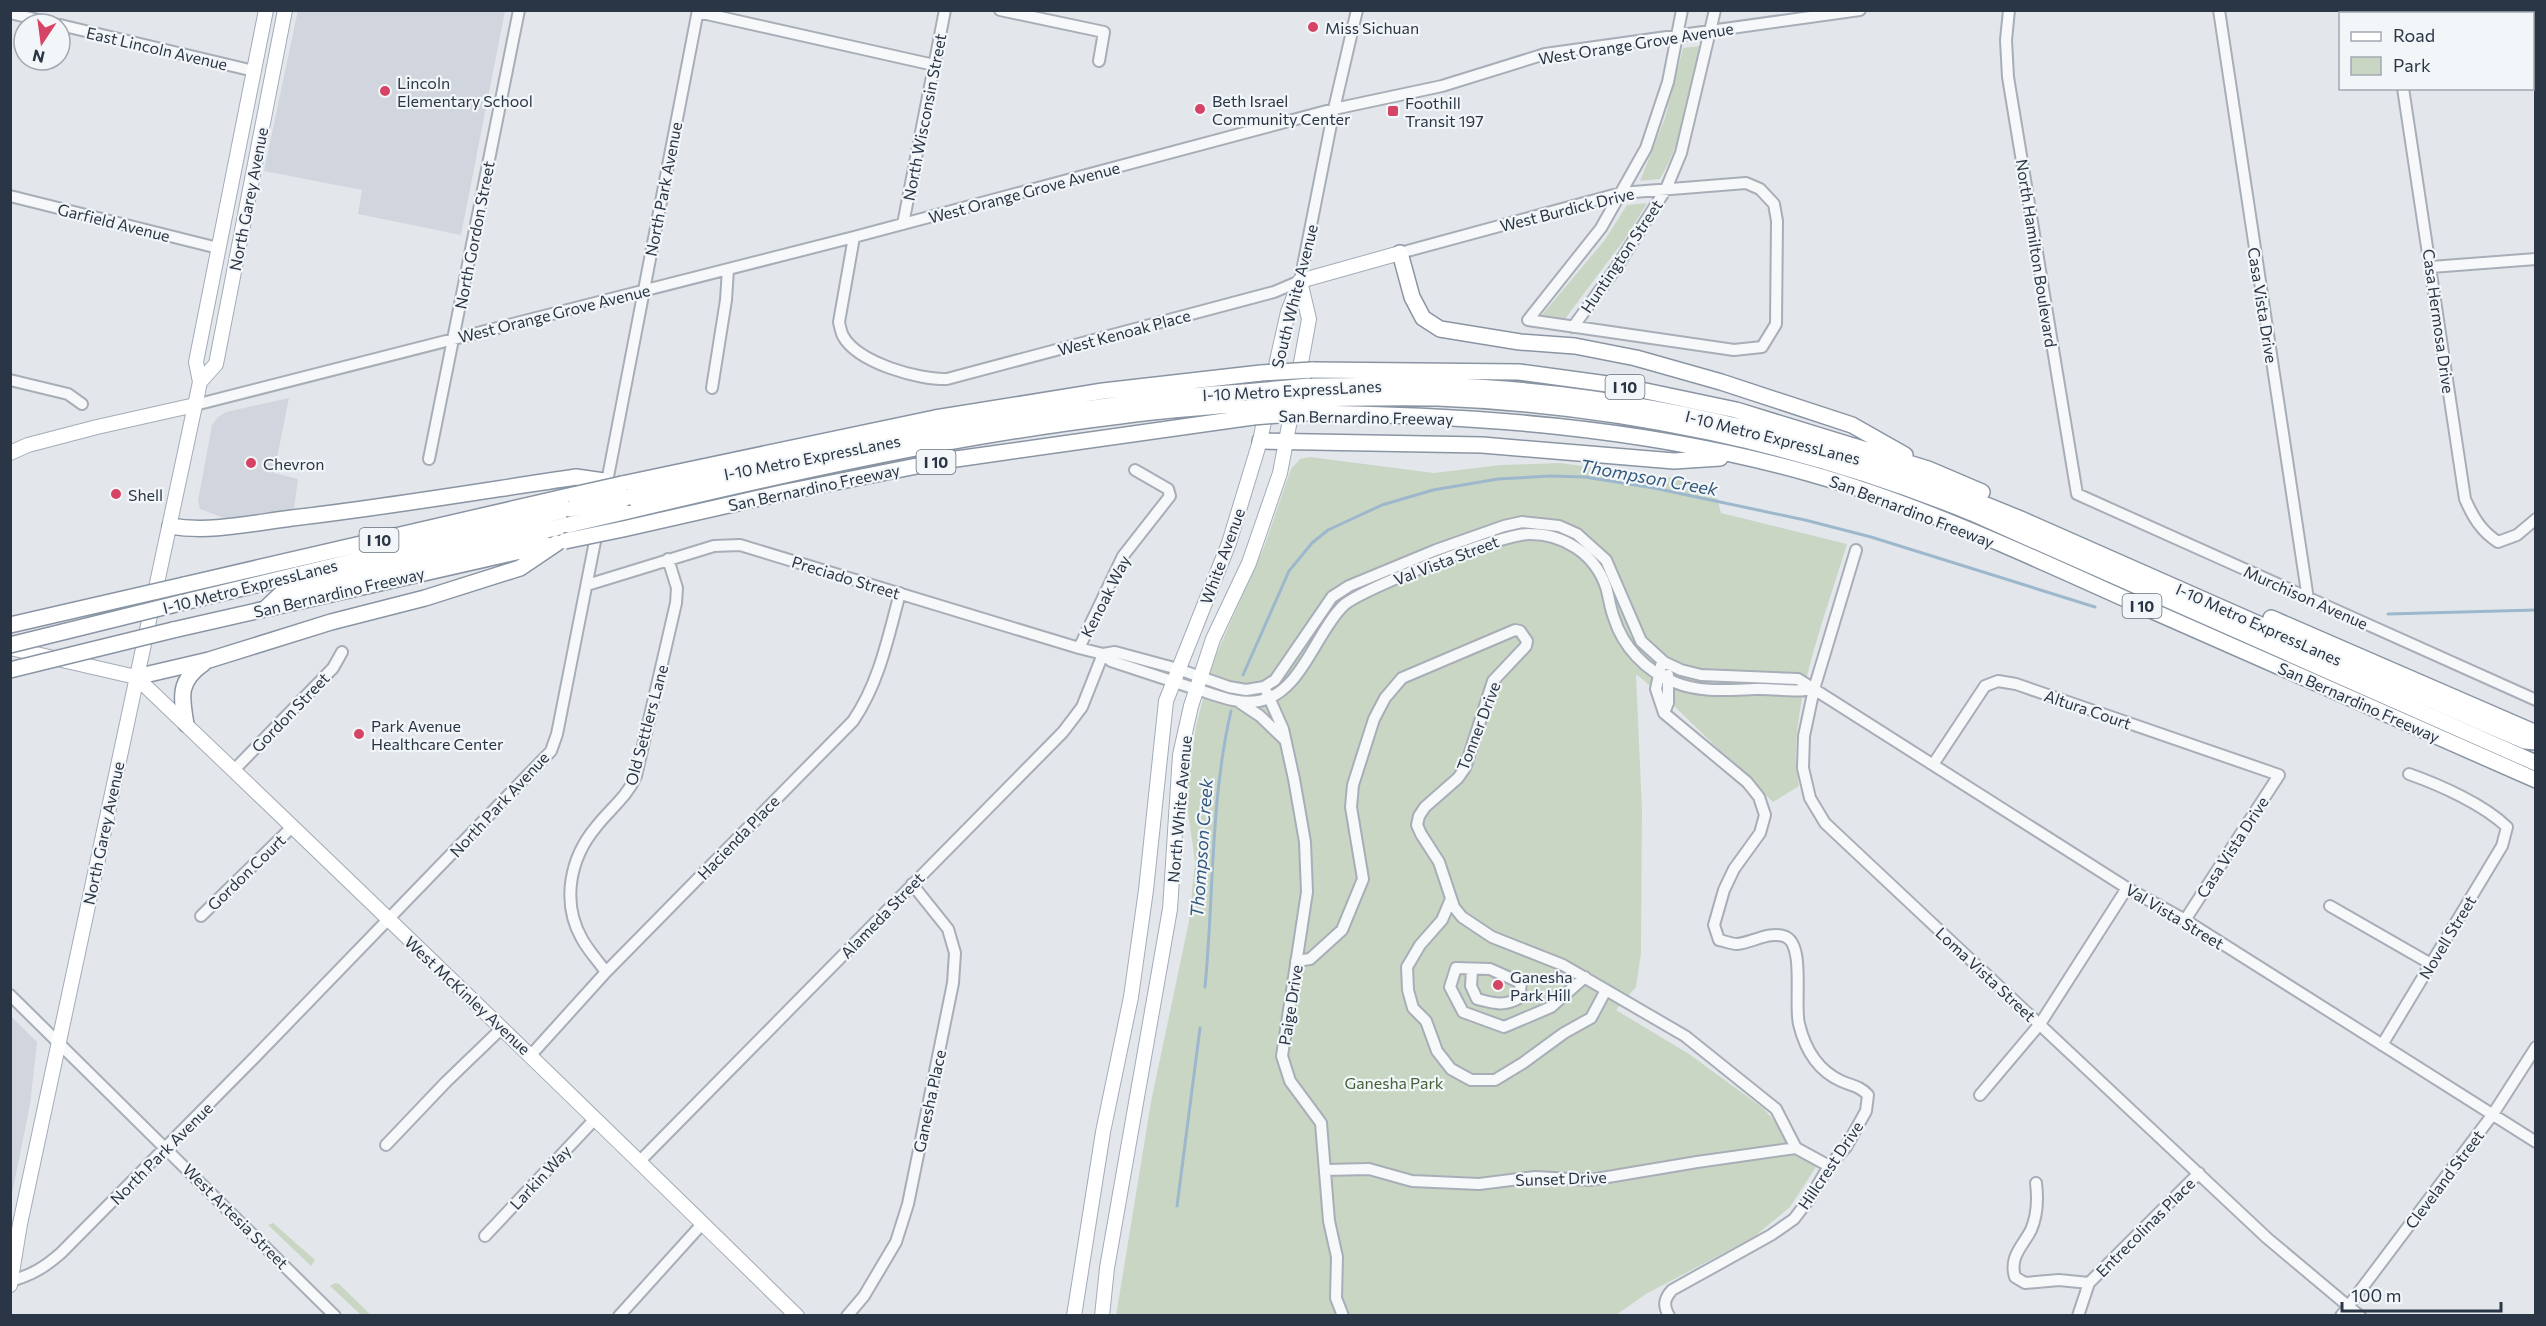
<svg xmlns="http://www.w3.org/2000/svg" width="2546" height="1326" viewBox="0 0 2546 1326" font-family="Commissioner,sans-serif">
	<style>
		.built { fill: #d1d6de }
		.green { fill: #cad6c4 }
		.lines { fill: none; stroke-linecap: round; stroke-linejoin: round }
		.stream { stroke: #9db8cd; stroke-width: 3 }
		.minor-casing { stroke: #a8aeb7; stroke-width: 14 }
		.major-casing { stroke: #a2acb8; stroke-width: 16 }
		.highway-casing { stroke: #8a95a3; stroke-width: 18 }
		.minor { stroke: #f6f8fa; stroke-width: 10 }
		.major { stroke: #fff; stroke-width: 14 }
		.highway { stroke: #fff; stroke-width: 15 }
		.highway-bridge-casing { stroke: #8a95a3; stroke-width: 18; stroke-linecap: butt }
		.highway-bridge { stroke: #fff; stroke-width: 15 }
		.poi-dot { fill: #d54465; stroke: #f3f6f9; stroke-width: 2 }
		.labels { text-anchor: middle; dominant-baseline: central; stroke-width: 4.5; stroke-linejoin: round; paint-order: stroke }
		.shield { fill: #f3f6f9; stroke: #66707b; stroke-width: 1.5 }
		.shield-label { font-size: 15px; font-weight: bold; fill: #2a3645 }
		.poi-label { font-size: 16px; fill: #2a3645; stroke: #f3f6f9; text-anchor: start }
		.street-label { font-size: 16px; fill: #2a3645; stroke: #f3f6f9 }
		.park-label { font-size: 16px; fill: #426136; stroke: #f3f6f9 }
		.water-label { font-size: 18px; font-style: italic; fill: #32587b; stroke: #f3f6f9 }
	</style>
	<rect width="100%" height="100%" fill="#e3e7ec"/>
	<path class="built" d="M298 10 505 11 461 235 358 214 362 190 264 171Z
		M289 398 274 473 298 479 294 508 254 518H224L200 509 198 501 212 425 218 417 226 412Z
		M11 1016 37 1042 30 1105 11 1199Z"/>
	<path class="green" d="M1701 46C1692 91 1684 138 1660 179L1640 181 1665 118 1683 48Z
		M1647 203 1627 236 1565 319 1541 316 1604 241 1627 205Z
		M1310 457 1434 473 1500 465 1560 463 1682 479 1714 487 1721 513 1847 544C1828 607 1798 684 1796 750 1795 762 1798 774 1799 786L1773 802 1675 707 1636 674 1642 810 1641 953 1636 987 1616 1010 1689 1054 1763 1108 1816 1167 1790 1207 1754 1237 1646 1294 1616 1315 1116 1316 1151 1102 1189 921 1195 862 1188 811V784L1196 726 1212 664 1264 547 1291 469 1300 459Z
		M273 1223 315 1260 311 1266 268 1225Z
		M335 1283 339 1284 371 1315H361L330 1286Z"/>
	<g class="lines">
		<path class="stream" d="M2388 614 2536 610
			M1243 675 1289 571 1312 543 1328 530 1382 505 1433 490 1498 479 1550 476 1585 477 1654 488 1805 520 1871 537 2095 607
			M1205 987C1214 895 1210 802 1231 711
			M1177 1206 1200 1028"/>
		<g class="minor-casing">
			<path id="minor" d="M1000 10 1104 32 1099 61
				M2009 10 2006 40 2008 77 2077 494 2536 700
				M2219 10 2308 599
				M698 12 934 65
				M10 13 55 24
				M60 25 254 71
				M2403 88 2465 499C2473 517 2481 531 2498 542L2517 535 2536 519
				M10 196 218 248
				M903 224 945 10
				M854 237 839 322C840 327 841 332 843 336 858 363 919 380 947 379L1274 292 1300 281 1334 109 1357 10
				M1400 253 1621 193 1746 183 1760 189 1774 204 1777 221 1776 324 1762 347 1734 350 1528 320
				M2431 267 2536 259
				M1528 320 1601 228 1646 148 1668 82 1682 10
				M1573 327 1616 268 1666 189 1681 153 1715 10
				M10 380 68 394 82 404
				M712 388 726 300 728 269
				M195 405 854 237 1334 109 1442 86 1545 54 1860 10
				M429 459 519 10
				M606 487 698 10
				M1856 550 1814 689 1804 736 1803 768 1810 798 1825 823 2267 1238 2360 1316
				M587 585 714 546 740 545 1079 648 1103 654 1115 652 1178 669 1229 687 1246 690 1264 687 1275 680 1332 597 1349 586 1436 550 1504 526 1522 522 1559 526 1577 534 1606 560 1641 641 1664 662 1681 670 1701 675 1798 679 2127 888 2185 920 2536 1142
				M1079 648 1123 556 1170 496 1168 489 1135 470
				M1103 654 1111 661C1138 670 1165 679 1193 688 1214 694 1237 705 1259 701 1301 694 1316 631 1344 605 1363 588 1504 533 1530 534 1564 534 1595 554 1606 587 1609 597 1610 608 1614 618 1623 647 1646 671 1674 682 1700 693 1728 690 1755 689 1775 688 1793 693 1814 689
				M1662 661 1656 689 1664 713 1747 782 1759 797 1765 815 1760 833 1734 869 1724 890 1714 925 1719 940C1725 941 1731 944 1737 944 1752 943 1770 930 1786 937 1805 946 1794 1004 1799 1024 1805 1049 1817 1070 1841 1081 1852 1086 1860 1086 1868 1095L1866 1111 1846 1147 1829 1166 1810 1198 1794 1219 1771 1235 1672 1290C1664 1299 1663 1305 1669 1316
				M1267 693 1283 729 1294 779 1305 842 1307 892 1282 1056 1290 1081 1321 1123 1329 1221 1337 1257 1336 1298 1343 1316
				M1239 702 1260 716 1285 740
				M1664 713 1668 703V675
				M1934 763 1985 686 1998 681 2016 684 2279 775 2185 920
				M234 770 333 668 342 652
				M1451 899 1442 920 1420 945 1407 967 1408 990 1413 1008 1426 1021 1437 1051 1451 1069 1471 1080H1495L1523 1063 1564 1033 1591 1018 1606 990
				M2330 906 2431 964
				M201 916 291 828
				M1296 961 1310 959 1342 930 1363 879 1351 807 1353 785 1374 719 1385 698 1402 678 1515 630 1520 631 1527 641 1526 646 1493 681 1465 768 1458 778 1425 807 1419 816 1417 825 1421 834 1439 862 1454 907 1462 917 1492 937 1563 965 1685 1036 1776 1109 1796 1148 1829 1166
				M1472 970 1471 986 1477 999C1493 1003 1504 1007 1519 998L1521 983 1490 969 1456 968 1450 987 1463 1012 1504 1027 1551 1007 1585 977
				M606 972C598 961 588 950 582 939 561 902 570 858 596 827 610 809 627 797 636 776L676 603 677 588 668 559
				M10 995 335 1316
				M2382 1045 2502 846 2507 827C2483 804 2440 785 2409 774
				M531 1055 606 972 853 721C879 683 888 638 900 593
				M1980 1095 2040 1024 2127 888
				M386 1145 446 1082 502 1028
				M639 1162 1063 732 1082 707 1103 654
				M1325 1170 1369 1169 1412 1181 1479 1184 1535 1177 1590 1180 1697 1162 1796 1148
				M2036 1183C2038 1199 2038 1214 2031 1230 2022 1247 2009 1257 2015 1277L2025 1283 2059 1280 2089 1283
				M485 1236 595 1119
				M11 1281C32 1275 45 1267 61 1253L255 1057 551 751 557 734 601 511
				M619 1316 703 1223
				M847 1316 864 1296 896 1242 908 1204 953 983 955 953 948 929 912 884
				M2078 1316 2089 1283 2199 1173
				M2341 1316 2493 1114 2536 1047"/>
		</g>
		<g class="major-casing">
			<path id="major" d="M1300 281 1400 253
				M1298 379 1309 319 1300 281
				M200 382 216 364 285 10
				M1272 383 1288 312 1300 281
				M10 453 28 445 97 427 195 405
				M10 648 136 677
				M136 677C358 889 578 1101 797 1316
				M10 1285 20 1224 200 382 196 362 266 10
				M1074 1316 1103 1132 1131 997 1146 890 1166 701 1229 543 1260 441 1267 407
				M1102 1316 1107 1268 1170 909 1180 755 1191 706 1213 639 1249 563 1280 473 1293 404"/>
		</g>
		<g class="highway-casing">
			<path id="highway" d="M1400 253 1412 297 1423 318 1440 329 1520 342 1575 346 1636 358 1721 382 1852 425 1905 455
				M1312 370 1519 372 1622 386 1736 410 1928 469 1982 492
				M1309 386C1369 386 1430 383 1491 388 1675 401 1853 449 2023 520L2485 724 2525 741 2536 742
				M1306 399C1350 398 1394 397 1438 398 1619 405 1804 444 1972 513L2536 763
				M1304 413C1474 415 1644 427 1808 473 1919 504 2025 554 2130 601 2265 660 2400 720 2536 780
				M1260 441 1482 445 1674 461 1720 458
				M622 484 935 418 1103 391 1261 373
				M629 497C745 468 863 445 982 425 1069 411 1156 397 1244 392
				M624 512C787 473 953 436 1120 416 1165 410 1210 407 1255 403
				M170 526C210 533 252 523 292 518 387 507 482 491 576 477L604 481
				M623 529 786 492 942 461 1253 417
				M184 585 573 495
				M180 603 570 509
				M265 609 283 592 568 525
				M2271 618 2536 733
				M173 630 547 545
				M136 677 209 660 331 622 425 598 520 568 557 543
				M186 724C181 696 178 681 204 663"/>
		</g>
		<use href="#minor" class="minor"/>
		<use href="#major" class="major"/>
		<use href="#highway" class="highway"/>
		<g class="highway-bridge-casing">
			<path id="highway-bridge" d="M1261 373 1312 370
				M1244 392 1309 386
				M1255 403 1306 399
				M1253 417 1304 413
				M573 495 622 484
				M570 509 629 497
				M568 525 624 512
				M565 541 623 529
				M10 625 184 585
				M10 645 180 603
				M10 670 173 630"/>
		</g>
		<use href="#highway-bridge" class="highway-bridge"/>
	</g>
	<g class="poi-dot">
		<circle cx="1313" cy="27" r="6"/>
		<circle cx="385" cy="91" r="6"/>
		<circle cx="1200" cy="109" r="6"/>
		<rect x="1387" y="105" width="12" height="12" rx="3"/>
		<circle cx="251" cy="463" r="6"/>
		<circle cx="116" cy="494" r="6"/>
		<circle cx="359" cy="734" r="6"/>
		<circle cx="1498" cy="985" r="6"/>
	</g>
	<g class="labels">
		<g class="shield">
			<rect x="1605.5" y="375" width="39" height="24" rx="4.5"/>
			<rect x="916.5" y="450" width="39" height="24" rx="4.5"/>
			<rect x="359.5" y="528" width="39" height="24" rx="4.5"/>
			<rect x="2122.5" y="594" width="39" height="24" rx="4.5"/>
		</g>
		<g class="shield-label">
			<text x="1625" y="387">I 10</text>
			<text x="936" y="462">I 10</text>
			<text x="379" y="540">I 10</text>
			<text x="2142" y="606">I 10</text>
		</g>
		<g class="poi-label">
			<text x="1325" y="27">Miss Sichuan</text>
			<text x="397" y="82">Lincoln<tspan x="397" dy="18">Elementary School</tspan></text>
			<text x="1212" y="100">Beth Israel<tspan x="1212" dy="18">Community Center</tspan></text>
			<text x="1405" y="102">Foothill<tspan x="1405" dy="18">Transit 197</tspan></text>
			<text x="263" y="463">Chevron</text>
			<text x="128" y="494">Shell</text>
			<text x="371" y="725">Park Avenue<tspan x="371" dy="18">Healthcare Center</tspan></text>
			<text x="1510" y="976">Ganesha<tspan x="1510" dy="18">Park Hill</tspan></text>
		</g>
		<g class="street-label">
			<text transform="translate(1636 43) rotate(-9)">West Orange Grove Avenue</text>
			<text transform="translate(157 48) rotate(13)">East Lincoln Avenue</text>
			<text transform="translate(924 117) rotate(-79)">North Wisconsin Street</text>
			<text transform="translate(663 189) rotate(-79)">North Park Avenue</text>
			<text transform="translate(1024 192) rotate(-15)">West Orange Grove Avenue</text>
			<text transform="translate(248 199) rotate(-79)">North Garey Avenue</text>
			<text transform="translate(1567 209) rotate(-14)">West Burdick Drive</text>
			<text transform="translate(114 222) rotate(14)">Garfield Avenue</text>
			<text transform="translate(474 235) rotate(-79)">North Gordon Street</text>
			<text transform="translate(2037 253) rotate(81)">North Hamilton Boulevard</text>
			<text transform="translate(1621 256) rotate(-56)">Huntington Street</text>
			<text transform="translate(1294 296) rotate(-76)">South White Avenue</text>
			<text transform="translate(2263 305) rotate(81)">Casa Vista Drive</text>
			<text transform="translate(554 313) rotate(-14)">West Orange Grove Avenue</text>
			<text transform="translate(2439 321) rotate(82)">Casa Hermosa Drive</text>
			<text transform="translate(1124 332) rotate(-15)">West Kenoak Place</text>
			<text transform="translate(1292 390) rotate(-3)">I-10 Metro ExpressLanes</text>
			<text transform="translate(1366 417) rotate(1)">San Bernardino Freeway</text>
			<text transform="translate(1773 437) rotate(14)">I-10 Metro ExpressLanes</text>
			<text transform="translate(812 457) rotate(-11)">I-10 Metro ExpressLanes</text>
			<text transform="translate(814 487) rotate(-12)">San Bernardino Freeway</text>
			<text transform="translate(1912 511) rotate(21)">San Bernardino Freeway</text>
			<text transform="translate(1222 556) rotate(-70)">White Avenue</text>
			<text transform="translate(1446 560) rotate(-21)">Val Vista Street</text>
			<text transform="translate(846 577) rotate(17)">Preciado Street</text>
			<text transform="translate(250 586) rotate(-14)">I-10 Metro ExpressLanes</text>
			<text transform="translate(339 592) rotate(-13)">San Bernardino Freeway</text>
			<text transform="translate(1105 596) rotate(-63)">Kenoak Way</text>
			<text transform="translate(2306 597) rotate(24)">Murchison Avenue</text>
			<text transform="translate(2259 624) rotate(24)">I-10 Metro ExpressLanes</text>
			<text transform="translate(2359 702) rotate(24)">San Bernardino Freeway</text>
			<text transform="translate(2088 709) rotate(19)">Altura Court</text>
			<text transform="translate(290 712) rotate(-46)">Gordon Street</text>
			<text transform="translate(646 725) rotate(-75)">Old Settlers Lane</text>
			<text transform="translate(1478 726) rotate(-69)">Tonner Drive</text>
			<text transform="translate(499 804) rotate(-47)">North Park Avenue</text>
			<text transform="translate(1179 809) rotate(-85)">North White Avenue</text>
			<text transform="translate(103 833) rotate(-78)">North Garey Avenue</text>
			<text transform="translate(738 837) rotate(-46)">Hacienda Place</text>
			<text transform="translate(2232 847) rotate(-57)">Casa Vista Drive</text>
			<text transform="translate(246 872) rotate(-44)">Gordon Court</text>
			<text transform="translate(882 915) rotate(-46)">Alameda Street</text>
			<text transform="translate(2175 916) rotate(31)">Val Vista Street</text>
			<text transform="translate(2447 937) rotate(-59)">Novell Street</text>
			<text transform="translate(1986 974) rotate(43)">Loma Vista Street</text>
			<text transform="translate(468 995) rotate(43)">West McKinley Avenue</text>
			<text transform="translate(1290 1005) rotate(-81)">Paige Drive</text>
			<text transform="translate(929 1101) rotate(-78)">Ganesha Place</text>
			<text transform="translate(161 1153) rotate(-45)">North Park Avenue</text>
			<text transform="translate(1830 1165) rotate(-56)">Hillcrest Drive</text>
			<text transform="translate(540 1177) rotate(-47)">Larkin Way</text>
			<text transform="translate(1561 1178) rotate(-2)">Sunset Drive</text>
			<text transform="translate(2444 1179) rotate(-53)">Cleveland Street</text>
			<text transform="translate(236 1216) rotate(45)">West Artesia Street</text>
			<text transform="translate(2145 1227) rotate(-45)">Entrecolinas Place</text>
		</g>
		<g class="park-label">
			<text x="1394" y="1082">Ganesha Park</text>
		</g>
		<g class="water-label">
			<text transform="translate(1649 477) rotate(10)">Thompson Creek</text>
			<text transform="translate(1201 848) rotate(-86)">Thompson Creek</text>
		</g>
	</g>
	<rect width="2546" height="1326" fill="none" stroke="#2a3645" stroke-width="24"/>
	<rect x="2339" y="12" width="195" height="78" fill="#f3f6f9" stroke="#a3a9b1" stroke-width="1.5"/>
	<rect x="2351" y="32" width="30" height="9" fill="#ffffff" stroke="#a3a9b1" stroke-width="1.5"/>
	<text x="2393" y="42" font-size="18" fill="#2a3645">Road</text>
	<rect x="2351" y="57" width="30" height="18" fill="#cad6c4" stroke="#a3a9b1" stroke-width="1.5"/>
	<text x="2393" y="72" font-size="18" fill="#2a3645">Park</text>
	<g transform="translate(42 42) rotate(193)"><circle r="28" fill="#f3f6f9" stroke="#a3a9b1" stroke-width="1.5"/>
	<path d="M0-4.5L10 22L0 15L-10 22Z" fill="#d54465"/>
	<text y="-9" font-size="16" font-weight="bold" text-anchor="middle" fill="#2a3645">N</text>
	</g>
	<path d="M2342 1302v9h159v-9" fill="none" stroke="#2a3645" stroke-width="3"/>
	<text x="2351" y="1302" font-size="18" fill="#2a3645" stroke="#f3f6f9" stroke-width="4.5" paint-order="stroke">100 m</text>
</svg>
